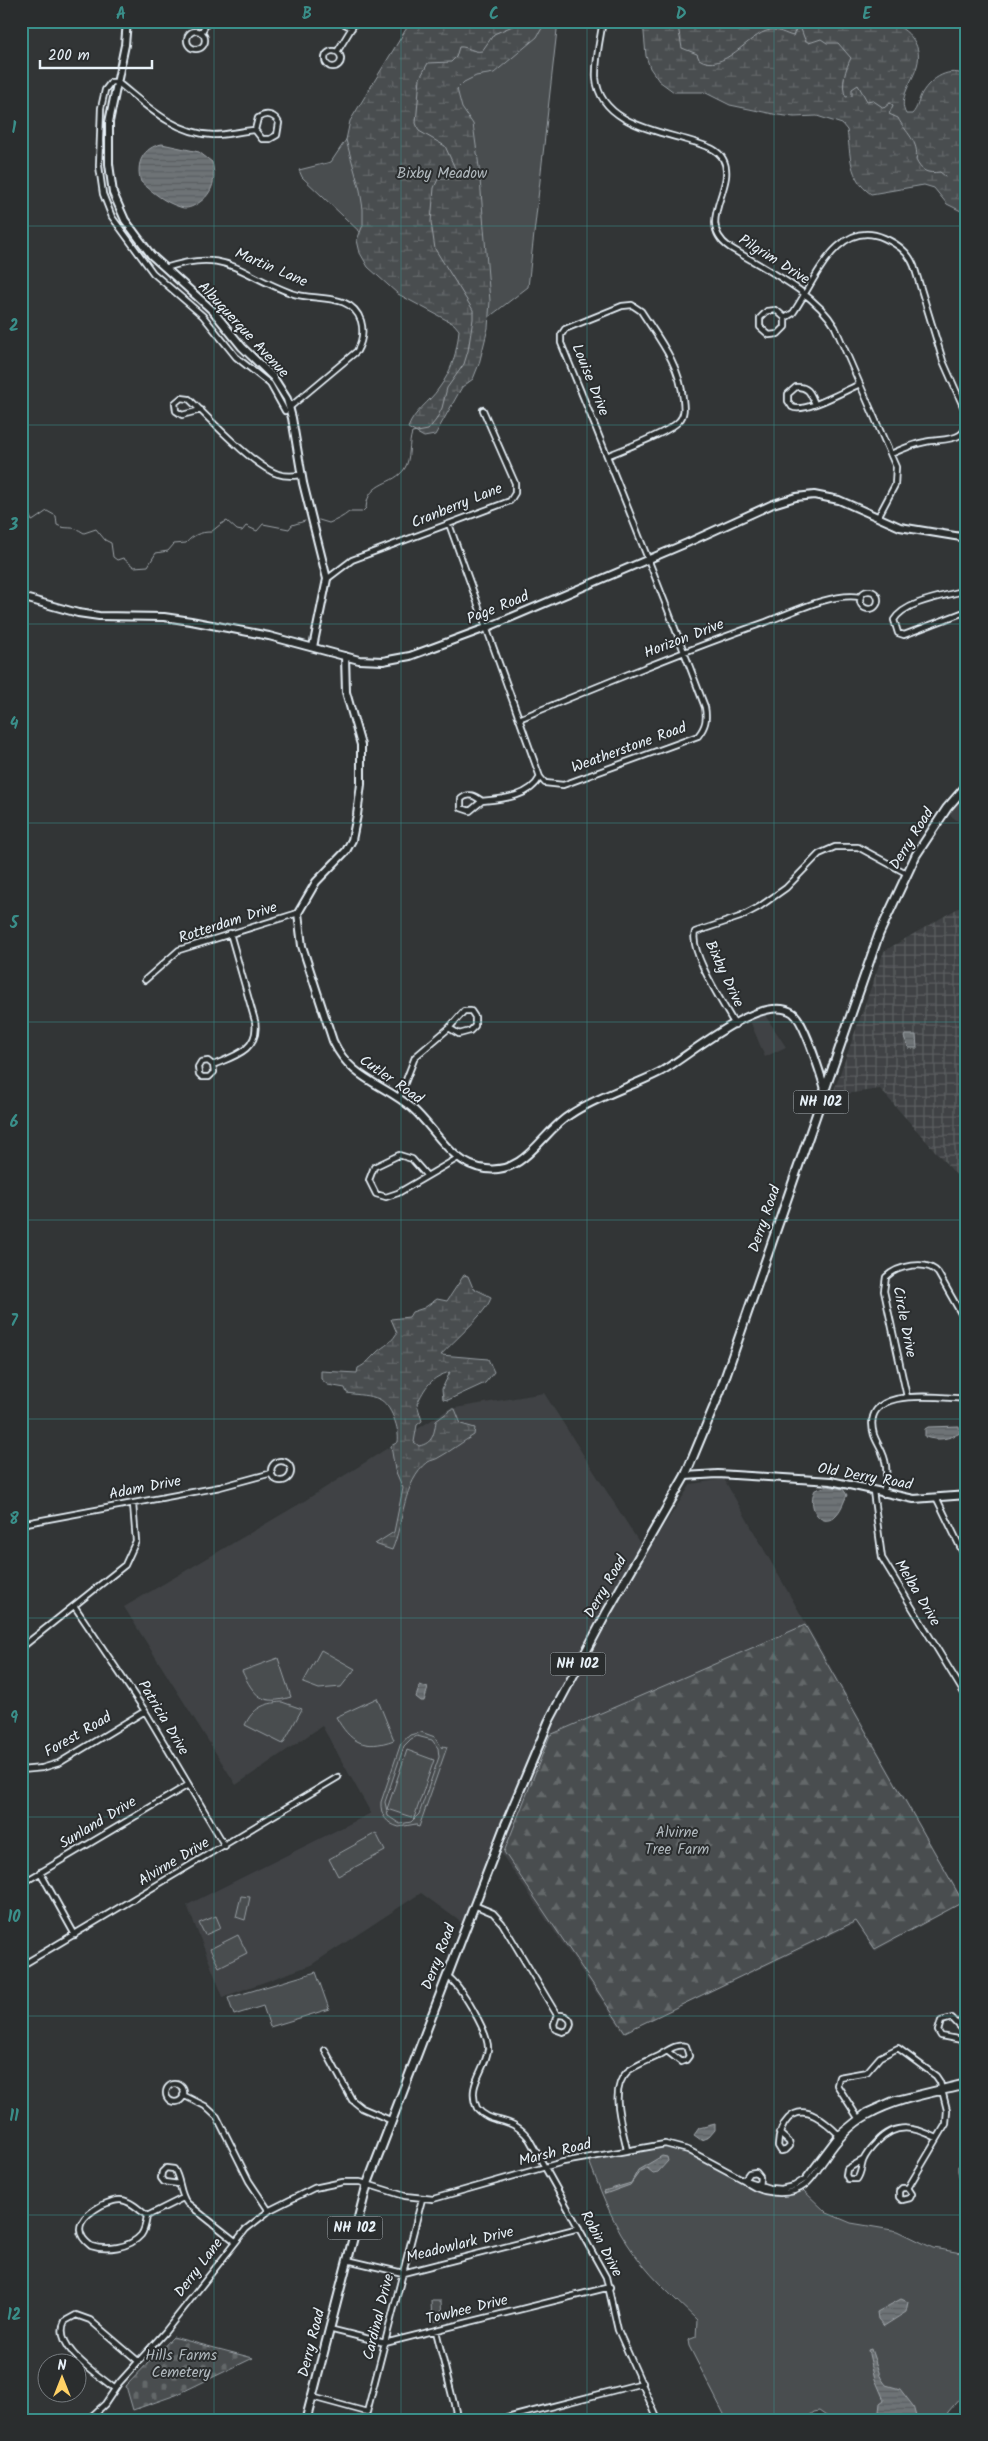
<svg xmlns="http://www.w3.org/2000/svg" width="988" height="2441" viewBox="0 0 988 2441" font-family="Kalam,sans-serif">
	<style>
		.built { fill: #3f4244 }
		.industrial { fill: url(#industrial-grid) }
		.green { fill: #494d4f; stroke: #989fa4; fill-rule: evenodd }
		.forest { fill: url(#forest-firs); stroke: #989fa4 }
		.wetland { fill: url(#wetland-marsh); stroke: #989fa4 }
		.cemetery { fill: url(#cemetery-stones); stroke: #989fa4 }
		.water { fill: url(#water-rules); stroke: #9fa5aa }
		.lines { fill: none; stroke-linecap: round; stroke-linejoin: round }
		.stream { stroke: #9fa5aa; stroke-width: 1 }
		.street-casing { stroke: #e8f1f8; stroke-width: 8 }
		.secondary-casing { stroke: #e8f1f8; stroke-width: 10 }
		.primary-casing { stroke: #e8f1f8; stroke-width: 11 }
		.street { stroke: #2a2d2e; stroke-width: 4.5 }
		.secondary { stroke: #2a2d2e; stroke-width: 6 }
		.primary { stroke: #2a2d2e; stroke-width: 7 }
		.grid { fill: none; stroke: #3a8f8a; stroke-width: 1; stroke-opacity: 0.55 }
		.labels { text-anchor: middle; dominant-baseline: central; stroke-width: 4; stroke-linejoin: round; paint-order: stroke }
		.shield { fill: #2a2d2e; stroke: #afb6bb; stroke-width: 1 }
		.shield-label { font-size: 14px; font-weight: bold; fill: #e8f1f8 }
		.park-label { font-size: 15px; fill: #b0b8bd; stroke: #2a2d2e }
		.street-label { font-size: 15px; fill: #e8f1f8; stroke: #2a2d2e }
		.neatline { fill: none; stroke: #3a8f8a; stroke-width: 2 }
		.grid-label { font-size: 16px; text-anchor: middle; font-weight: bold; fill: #3a8f8a }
	</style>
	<defs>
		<pattern id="industrial-grid" width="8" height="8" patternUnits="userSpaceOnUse" patternTransform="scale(1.25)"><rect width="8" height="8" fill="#3f4244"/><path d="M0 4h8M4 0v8" fill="none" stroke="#5b5e60"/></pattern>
		<pattern id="forest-firs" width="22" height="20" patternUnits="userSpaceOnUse" patternTransform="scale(1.25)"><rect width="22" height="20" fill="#494d4f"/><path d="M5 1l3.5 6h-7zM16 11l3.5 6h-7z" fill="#636769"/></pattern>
		<pattern id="wetland-marsh" width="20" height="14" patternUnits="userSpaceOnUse" patternTransform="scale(1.25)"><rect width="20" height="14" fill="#494d4f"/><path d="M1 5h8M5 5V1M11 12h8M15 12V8" fill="none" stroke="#636769"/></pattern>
		<pattern id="cemetery-stones" width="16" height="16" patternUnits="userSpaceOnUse" patternTransform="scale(1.25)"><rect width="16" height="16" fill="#494d4f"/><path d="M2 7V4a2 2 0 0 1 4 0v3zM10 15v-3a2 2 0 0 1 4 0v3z" fill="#636769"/></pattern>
		<pattern id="water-rules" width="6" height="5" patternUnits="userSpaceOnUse" patternTransform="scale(1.25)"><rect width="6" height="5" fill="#6e7376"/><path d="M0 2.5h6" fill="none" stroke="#5a5e60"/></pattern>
	</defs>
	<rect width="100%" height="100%" fill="#323536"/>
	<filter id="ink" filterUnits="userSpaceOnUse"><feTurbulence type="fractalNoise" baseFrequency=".02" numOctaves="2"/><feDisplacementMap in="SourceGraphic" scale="10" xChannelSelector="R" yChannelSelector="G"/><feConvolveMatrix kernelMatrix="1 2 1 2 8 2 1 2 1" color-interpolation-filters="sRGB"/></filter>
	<g filter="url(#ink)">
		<path class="built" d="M962 798 967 802V829L949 814Z
			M765 1015 786 1047 765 1057 750 1021Z
			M544 1393 646 1553 691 1484 724 1479 964 1902 875 1951 856 1923 624 2033 494 1843 462 1923 421 1893 311 1965 223 1997 187 1905 371 1813 322 1726 236 1785 124 1607 301 1503 449 1409Z"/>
		<path class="industrial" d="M967 903V1187L880 1089 832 1096 884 951Z"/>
		<path class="green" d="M426 21H558L528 287 467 334 302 177 299 170 331 162Z
			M321 1650 355 1669 341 1687 319 1689 303 1683Z
			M278 1658 291 1697C262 1706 254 1696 242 1671Z
			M377 1698 394 1740C364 1751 350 1742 336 1717Z
			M282 1702 302 1709 283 1744 245 1725C253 1708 264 1703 282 1702Z
			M421 1732 435 1737 442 1748 443 1746 447 1747 419 1827 416 1826V1824L399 1827C387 1824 380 1815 381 1802L401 1743 410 1735ZM417 1736 432 1740 438 1748 439 1757 419 1814 411 1822 400 1824 388 1816 385 1802 404 1746 411 1739Z
			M407 1750 434 1760 414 1818 387 1809Z
			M376 1833 385 1851 338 1876 329 1859Z
			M241 1896 250 1897 245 1920 236 1917Z
			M216 1916 221 1928 205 1935 199 1923Z
			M238 1935 247 1953 219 1967 210 1949Z
			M316 1972 329 2009 270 2027 263 2006 234 2015 228 1998Z
			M668 2146 689 2153 759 2191 768 2193 802 2189 827 2213 851 2223 898 2231 933 2248 967 2254V2390L948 2412 945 2420H832L819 2411 814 2412 804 2420H727L689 2346 688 2340 696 2337 697 2320C672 2296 646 2273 627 2243 610 2217 599 2187 588 2158Z
			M431 2301H441L442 2321H432Z"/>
		<path class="forest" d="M805 1625 963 1902 875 1949 856 1921 625 2032 504 1852 550 1735Z"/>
		<path class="wetland" d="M411 21H546L537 37 494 73 476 76 464 82 457 89 462 108 473 124 479 167 490 301 488 328 479 364 473 379 462 387 435 435 424 437 408 428C414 411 429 403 439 388 452 371 457 352 459 330L454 324 398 294 368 267 360 253 357 240 363 225V209L360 190 346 140 350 121Z
			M643 21H885C905 26 924 43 917 66 913 81 897 99 906 114H912C918 108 918 100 922 93 931 78 950 66 966 76L967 214 947 204 934 188 924 185 871 194C848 178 851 155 847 130L842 124 817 116 794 117 778 115 730 105 704 92H674L659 81 650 68 646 56Z
			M464 1275 468 1276 473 1288 491 1297C489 1311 452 1342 441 1355L488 1359 494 1372 485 1383 448 1400 443 1399 442 1389 450 1372C431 1377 425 1387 417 1404L422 1421 417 1425 414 1442 419 1446C433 1443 434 1434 436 1421L452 1409H455L461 1424 475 1428 474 1435C462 1442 451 1451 438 1458 435 1460 431 1460 428 1462 402 1482 404 1523 392 1550L375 1544 394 1532 403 1488 395 1470 391 1446 398 1442C400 1430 391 1404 379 1399 370 1395 357 1395 347 1393L345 1388 328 1385 321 1379V1371L357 1373 358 1368C366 1364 368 1361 374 1355 382 1346 389 1346 397 1333L391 1319 409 1317 412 1312 424 1308 437 1299 447 1301Z"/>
		<path class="cemetery" d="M173 2337 253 2358 176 2395 133 2410 126 2386Z"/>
		<path class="water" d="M162 144 199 152 212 162C217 181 212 196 195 205 190 208 185 209 180 207 164 202 154 193 141 182 135 164 143 147 162 144Z
			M905 1035H916L917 1048H909L904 1037Z
			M959 1426 960 1433C949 1439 938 1441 925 1437V1429L928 1427Z
			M828 1486 843 1489 847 1495C844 1501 841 1511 835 1516 822 1530 806 1507 815 1490Z
			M420 1685 428 1688 424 1701H421L416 1697Z
			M715 2124V2130L709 2137 701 2140 694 2135 699 2128Z
			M662 2156 667 2157 668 2161 658 2172 653 2173 647 2168 640 2171 630 2185 605 2194 604 2191 631 2183 638 2170Z
			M967 2157V2213L958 2171V2166Z
			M901 2299 908 2302 906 2312 884 2326 878 2319 877 2312Z
			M871 2349 881 2378 886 2385 900 2389 913 2406 917 2420H878L880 2403 884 2400 875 2379 868 2350Z"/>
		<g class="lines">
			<path class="stream" d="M677 21 682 48 697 54 699 59C723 75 748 34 770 30 778 29 785 34 793 36L796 29H801L805 40 809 43 821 39 827 43H838L851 58C846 67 840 87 846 97L852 96V89L858 85 867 101 872 100 884 108 890 103 893 105 889 114 898 118C905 132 920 142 916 160 921 171 927 174 940 172L945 176
				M21 517 22 513 28 512 32 521 34 520 47 511 56 516 57 525C68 531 71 524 84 533L96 529 105 540 111 543 113 557 117 560 123 558 134 567 148 566 156 553 168 551 174 544 186 543C193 535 200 532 211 532L221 524 227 521 237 530 242 531 246 526 257 531 263 524 289 529 292 525 305 521
				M319 520 329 523C337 520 343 517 349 512H362L366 508C368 480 394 486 405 468 411 458 408 444 412 433L428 430 436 420 442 408 447 388 464 364 468 351 473 319V310L435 249 431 222 434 188 438 179H449L455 175 454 166 445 146 419 131 416 123 420 78 428 63 451 62 456 57 459 47C468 46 473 53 482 51L494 34 524 21"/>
			<g class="street-casing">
				<path id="street" d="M339 21 352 28
					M603 21C600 39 595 60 596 78 600 124 659 131 694 142 705 146 717 148 723 159 738 186 694 222 729 247 763 268 815 292 835 327L896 467 895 485 878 517
					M187 40a9 9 0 1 1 18 0a9 9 0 1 1-18 0Z
					M201 33 208 21
					M325 59a8 8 0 1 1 16 0a8 8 0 1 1-16 0Z
					M337 52 356 21
					M255 130 262 139H270L277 135 279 123C275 115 267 112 258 118L255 130C241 131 226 135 213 135 173 133 146 105 117 82H111L105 90 101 108 99 166 103 194 112 217 153 273 203 316 236 357 270 384 285 411
					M165 268C228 248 236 273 291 293 314 302 351 291 361 321 364 332 362 342 357 351L290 407
					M785 318V327L778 334 769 335 760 327V318L767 311 776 310 785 318 793 313C814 283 837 217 884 238 898 244 909 253 914 266L943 361 966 413C972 444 943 438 925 442 913 444 902 449 891 454
					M815 404C811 395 809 386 796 387L788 394V401L792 407C804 414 846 390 860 384
					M201 410 182 415 176 411 175 403 181 398 189 399C208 417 254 467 278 474 286 477 294 476 301 475
					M449 524 540 777 545 783 563 785 698 736C706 726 707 719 705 707 659 585 611 464 561 343V335L565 329 622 306 632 305 641 311C659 339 680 365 683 399 684 407 685 415 679 421 669 433 623 449 607 456
					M327 579 352 560 510 501 515 493V483L483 410
					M967 590C946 596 905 601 894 620L898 633 904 635 967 611
					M860 600a9 9 0 1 1 18 0a9 9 0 1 1-18 0Z
					M519 719C601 685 683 651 766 622 793 612 833 592 860 597
					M482 801 470 811 461 808V799C469 792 475 796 482 801 503 799 530 797 540 777
					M145 980 179 950 298 913
					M735 1025C724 1005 689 952 695 932L740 917 759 907 786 888 819 854 835 847H858L906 873
					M213 1065 214 1072 209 1077H202L199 1074 198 1067 201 1062 208 1061 213 1065C235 1056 260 1049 255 1021L230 933
					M399 1098 415 1057 449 1028 464 1011H471L475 1017V1026L470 1031 459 1034 449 1028
					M427 1176 412 1159 399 1155 374 1167 369 1180 376 1194 386 1197 398 1193 458 1158
					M907 1397 884 1291 886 1277C897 1266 927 1259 938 1273L967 1324
					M271 1471a10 10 0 1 1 20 0a10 10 0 1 1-20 0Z
					M873 1491 882 1558 967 1698
					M883 1494C886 1479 889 1467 882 1452 880 1447 876 1441 874 1435 859 1384 940 1398 967 1399
					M937 1499 967 1561
					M21 1524 220 1487 272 1473
					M75 1607 145 1711 225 1846
					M21 1648 125 1565 136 1541 133 1504
					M21 1770 42 1768 59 1763 145 1711
					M40 1872 75 1935
					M21 1884 188 1785
					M474 1905 493 1913 502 1923 557 2015 554 2024 555 2029 563 2032 568 2030C575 2021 567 2014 557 2015
					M21 1966 338 1777
					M447 1976C460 1984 489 2033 488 2049 486 2070 466 2085 477 2108 492 2126 509 2114 528 2137L606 2277 618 2330 658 2420
					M967 2034 952 2018 941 2021 938 2031 941 2036 967 2041
					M325 2050 352 2100 362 2108 390 2120
					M166 2093a9 9 0 1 1 18 0a9 9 0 1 1-18 0Z
					M183 2095 205 2106 217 2117 249 2181 269 2211
					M860 2121 837 2085 839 2077 867 2072 880 2057 898 2048 936 2076 940 2082 947 2110 946 2124 908 2188 912 2194 910 2198 902 2200 899 2197V2191L902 2188H908
					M779 2133 789 2142 790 2146 786 2150 781 2151 778 2146C779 2125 792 2104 815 2116 825 2121 833 2129 840 2136
					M627 2150C623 2128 608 2090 627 2072 635 2065 648 2061 658 2056 666 2052 676 2043 686 2046L689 2056 686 2060 681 2062 667 2051
					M863 2160 847 2169 846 2175 848 2179H857C861 2174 861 2167 863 2161 866 2154 872 2147 877 2142 896 2122 915 2127 937 2138
					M744 2180C758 2194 789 2198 805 2185 814 2178 819 2167 826 2158 837 2141 850 2126 868 2116 898 2099 934 2094 967 2086
					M744 2180 749 2173 756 2172 760 2177 759 2188
					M179 2184 164 2182 161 2178 162 2172 166 2168 174 2169C181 2179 179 2193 187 2203L235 2241
					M147 2216C146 2222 145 2230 141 2235 130 2248 106 2251 91 2246 69 2229 84 2215 102 2205 108 2203 114 2199 121 2200 131 2201 140 2210 147 2216L183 2198
					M347 2260 403 2273 579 2228
					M329 2329 385 2343 610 2287
					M436 2331 458 2420
					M115 2389C99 2375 51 2346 65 2321L76 2315 90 2320 138 2361
					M312 2397 367 2412 422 2199
					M83 2420 92 2416 105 2404 119 2383 165 2332 246 2229 270 2210 314 2188 343 2182H360L405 2196 433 2199 563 2162 665 2144 688 2150 744 2180 769 2188 781 2189 794 2186 805 2179 839 2134 866 2112 893 2100 967 2082
					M499 2420 643 2383"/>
			</g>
			<g class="secondary-casing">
				<path id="secondary" d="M127 21 125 45 109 122V164L113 193 125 220 151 255 213 311 242 347 273 377 287 399 292 418 303 483 327 579 313 647
					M21 597 78 613 99 616 164 617 191 621 269 636 359 660 383 661 410 656 486 628 687 543 773 504 796 497 814 495 839 500 900 527 967 538
					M345 656 346 692 361 745V784L357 815 352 840 346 851 316 882 298 913 302 946 333 1041C351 1080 383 1083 412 1108 436 1129 451 1165 486 1169 527 1174 541 1132 571 1114 598 1096 631 1087 660 1072 687 1058 761 991 793 1013 805 1022 820 1073 825 1089
					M685 1476 718 1474 831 1481 914 1499 967 1495"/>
			</g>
			<g class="primary-casing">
				<path id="primary" d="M306 2420 367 2185 504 1828 549 1721 607 1612 685 1476 720 1392 879 934 916 855 947 808 967 785"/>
			</g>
			<use href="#street" class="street"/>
			<use href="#secondary" class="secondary"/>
			<use href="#primary" class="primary"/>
		</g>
	</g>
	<path class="grid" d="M214 21V2420M401 21V2420M587 21V2420M774 21V2420M21 226H967M21 425H967M21 624H967M21 823H967M21 1022H967M21 1220H967M21 1419H967M21 1618H967M21 1817H967M21 2016H967M21 2215H967"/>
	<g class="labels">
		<g class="shield">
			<rect x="793.5" y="1090.5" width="55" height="23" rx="4"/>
			<rect x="550.5" y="1652.5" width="55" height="23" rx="4"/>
			<rect x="327.5" y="2216.5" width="55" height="23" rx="4"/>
		</g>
		<g class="shield-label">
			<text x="821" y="1102">NH 102</text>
			<text x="578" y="1664">NH 102</text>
			<text x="355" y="2228">NH 102</text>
		</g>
		<g class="park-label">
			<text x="442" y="174">Bixby Meadow</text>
			<text x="677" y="1833">Alvirne<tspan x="677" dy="17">Tree Farm</tspan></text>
			<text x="181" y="2356">Hills Farms<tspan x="181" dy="17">Cemetery</tspan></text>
		</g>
		<g class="street-label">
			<text transform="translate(774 260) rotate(32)">Pilgrim Drive</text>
			<text transform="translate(271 268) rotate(23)">Martin Lane</text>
			<text transform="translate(243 330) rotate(47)">Albuquerque Avenue</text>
			<text transform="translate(590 380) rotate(68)">Louise Drive</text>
			<text transform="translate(457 506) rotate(-22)">Cranberry Lane</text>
			<text transform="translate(498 608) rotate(-22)">Page Road</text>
			<text transform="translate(684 639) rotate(-21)">Horizon Drive</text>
			<text transform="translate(629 748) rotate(-20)">Weatherstone Road</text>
			<text transform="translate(912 839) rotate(-58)">Derry Road</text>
			<text transform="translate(228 923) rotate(-18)">Rotterdam Drive</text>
			<text transform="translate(724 974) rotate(65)">Bixby Drive</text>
			<text transform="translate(391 1080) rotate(35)">Cutler Road</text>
			<text transform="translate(765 1219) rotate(-71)">Derry Road</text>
			<text transform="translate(904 1322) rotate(79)">Circle Drive</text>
			<text transform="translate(865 1477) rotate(10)">Old Derry Road</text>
			<text transform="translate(145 1488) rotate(-11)">Adam Drive</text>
			<text transform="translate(606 1587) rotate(-60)">Derry Road</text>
			<text transform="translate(917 1593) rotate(59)">Melba Drive</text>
			<text transform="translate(163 1718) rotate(59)">Patricia Drive</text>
			<text transform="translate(78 1735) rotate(-30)">Forest Road</text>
			<text transform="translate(98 1823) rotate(-31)">Sunland Drive</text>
			<text transform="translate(174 1862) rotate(-31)">Alvirne Drive</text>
			<text transform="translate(439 1957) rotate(-69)">Derry Road</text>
			<text transform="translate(555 2153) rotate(-14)">Marsh Road</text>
			<text transform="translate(601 2244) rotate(62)">Robin Drive</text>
			<text transform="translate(460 2245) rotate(-14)">Meadowlark Drive</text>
			<text transform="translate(199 2268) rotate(-53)">Derry Lane</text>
			<text transform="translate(467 2310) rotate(-14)">Towhee Drive</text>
			<text transform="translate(379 2317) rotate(-76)">Cardinal Drive</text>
			<text transform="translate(312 2343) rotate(-76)">Derry Road</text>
		</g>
	</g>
	<rect width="988" height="2441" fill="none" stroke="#2a2d2e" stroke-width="55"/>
	<g transform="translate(62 2378)"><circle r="24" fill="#2a2d2e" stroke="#767b7f"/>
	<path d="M0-4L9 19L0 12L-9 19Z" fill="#ffd166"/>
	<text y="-8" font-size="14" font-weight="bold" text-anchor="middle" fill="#e8f1f8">N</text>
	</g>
	<path d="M40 60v8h112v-8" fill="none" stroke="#e8f1f8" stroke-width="2.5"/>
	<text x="48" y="60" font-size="15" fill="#e8f1f8" stroke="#2a2d2e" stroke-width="4" paint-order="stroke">200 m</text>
	<rect x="28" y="28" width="932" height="2386" class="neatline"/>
	<g class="grid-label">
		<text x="121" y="19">A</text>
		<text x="307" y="19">B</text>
		<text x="494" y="19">C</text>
		<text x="681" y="19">D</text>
		<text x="867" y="19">E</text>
		<text x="14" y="133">1</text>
		<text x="14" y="331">2</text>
		<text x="14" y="530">3</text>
		<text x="14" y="729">4</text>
		<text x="14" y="928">5</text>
		<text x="14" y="1127">6</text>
		<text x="14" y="1326">7</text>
		<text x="14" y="1524">8</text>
		<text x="14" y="1723">9</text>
		<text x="14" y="1922">10</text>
		<text x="14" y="2121">11</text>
		<text x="14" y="2320">12</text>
	</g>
</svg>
